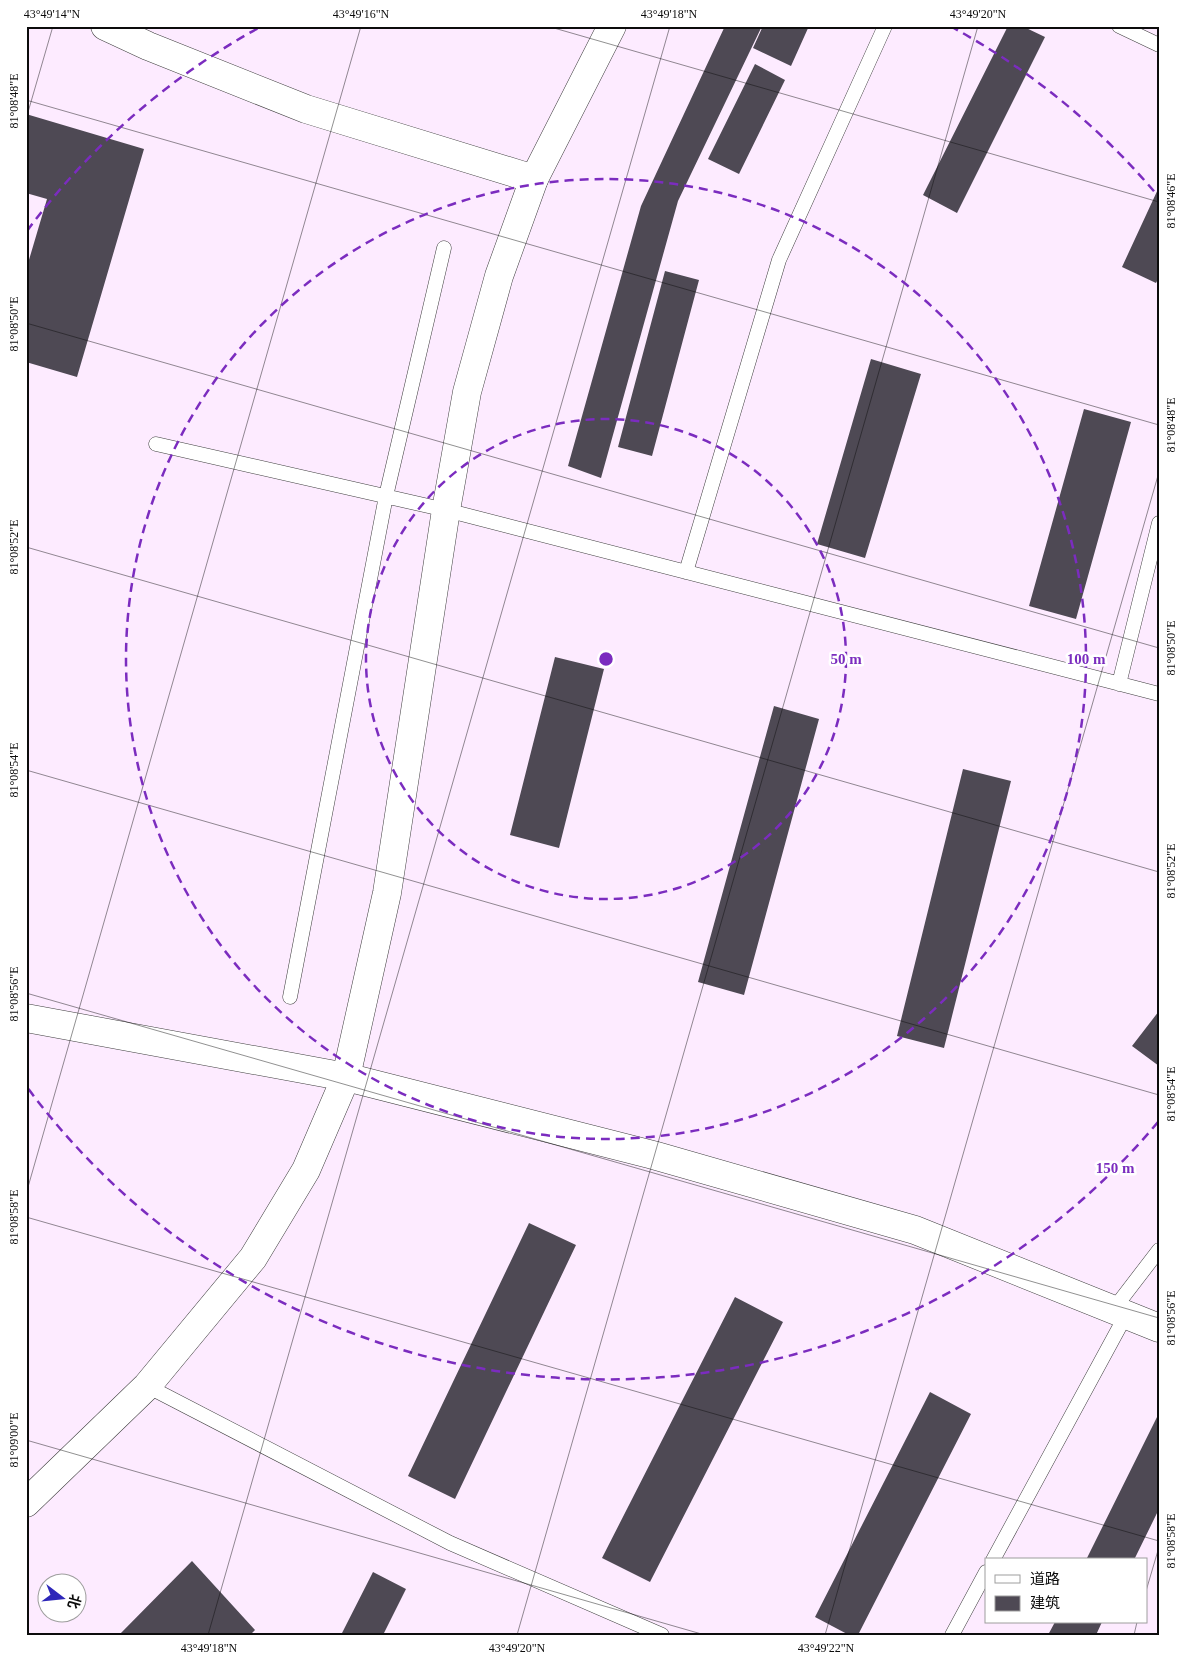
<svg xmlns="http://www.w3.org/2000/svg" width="1185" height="1661" viewBox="0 0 1185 1661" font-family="'Times New Roman','Noto Sans SC',serif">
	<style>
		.building { fill: #4e4954 }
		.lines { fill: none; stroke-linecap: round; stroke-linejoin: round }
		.service-casing { stroke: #3f3f3f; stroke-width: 15 }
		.minor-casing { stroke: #3f3f3f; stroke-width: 29 }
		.tertiary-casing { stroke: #3f3f3f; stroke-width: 29 }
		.service { stroke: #fff; stroke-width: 14 }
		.minor { stroke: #fff; stroke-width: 28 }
		.tertiary { stroke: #fff; stroke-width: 28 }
		.ticks { fill: none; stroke: #0c0c0c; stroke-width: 1; stroke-opacity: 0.45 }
		.ring { fill: none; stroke: #7b2cbf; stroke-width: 2.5; stroke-dasharray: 9 6 }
		.centre { fill: #7b2cbf; stroke: #fff; stroke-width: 2.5 }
		.ring-label { font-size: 15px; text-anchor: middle; font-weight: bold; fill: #7b2cbf; stroke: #fff; stroke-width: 5; stroke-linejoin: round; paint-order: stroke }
		.neatline { fill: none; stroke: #0c0c0c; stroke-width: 2 }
		.ticks-label { font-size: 12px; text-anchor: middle; fill: #0c0c0c }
	</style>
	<rect width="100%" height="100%" fill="#fdebff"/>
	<path class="building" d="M725 26H762L678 201 601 478 568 466 641 206Z
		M763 26H809L791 66 753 48Z
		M1008 26H1022L1045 37 957 213 923 195Z
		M755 64 785 80 739 174 708 159Z
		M26 114 144 149 77 377 26 362V270L47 199 26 193Z
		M1159 187V277L1156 283 1122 267Z
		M665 271 699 280 652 456 618 447Z
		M871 359 921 374 865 558 817 544Z
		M1084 409 1131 422 1076 619 1029 606Z
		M555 657 604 669 559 848 510 835Z
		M774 706 819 719 744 995 698 982Z
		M963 769 1011 781 944 1048 897 1036Z
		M1159 1011V1066L1132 1046Z
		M529 1223 576 1245 455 1499 408 1476Z
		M735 1297 783 1322 650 1582 602 1558Z
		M930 1392 971 1414 858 1635H849L815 1617Z
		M1159 1413V1509L1134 1560H1086Z
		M192 1561 255 1630 250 1635H119Z
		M373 1572 406 1589 383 1635H341Z
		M1055 1622H1102L1096 1635H1048Z"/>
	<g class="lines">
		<g class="service-casing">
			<path id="service" d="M1119 26 1159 45
				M156 444 446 510 1159 694
				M686 572 779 260 885 26
				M1119 684 1159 523
				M290 997 386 496 444 248
				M1113 1310 1159 1250
				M147 1386 450 1543 662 1635
				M993 1560 1126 1315
				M952 1635 986 1572"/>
		</g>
		<g class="minor-casing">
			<path id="minor" d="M105 26 148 46 306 109 534 179
				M26 1018 346 1077 653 1155 915 1230 1159 1328"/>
		</g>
		<g class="tertiary-casing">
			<path id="tertiary" d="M26 1503 147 1386 253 1258 306 1170 346 1077 387 893 446 510 467 392 499 276 534 179 612 26"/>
		</g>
		<use href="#service" class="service"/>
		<use href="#minor" class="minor"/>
		<use href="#tertiary" class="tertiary"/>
	</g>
	<path class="ticks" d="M547 26 1159 202M26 100 1159 425M26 119 53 26M26 323 1159 648M26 547 1159 872M26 770 1159 1095M26 993 1159 1318M26 1194 361 26M26 1217 1159 1541M26 1440 705 1635M1146 1591 1159 1547M208 1635 670 26M517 1635 978 26M825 1635 1159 472M1134 1635 1137 1622"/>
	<g class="ring">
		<circle cx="606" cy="659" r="240"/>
		<circle cx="606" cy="659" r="480"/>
		<path d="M1158 1122A720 720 0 0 1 27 1087M27 231A720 720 0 0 1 262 26M950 26A720 720 0 0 1 1158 196"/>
	</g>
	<circle cx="606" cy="659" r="8" class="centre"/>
	<g class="ring-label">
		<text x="846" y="664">50 m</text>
		<text x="1086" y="664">100 m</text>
		<text x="1115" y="1173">150 m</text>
	</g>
	<rect width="1185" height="1661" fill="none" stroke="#ffffff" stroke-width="55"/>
	<rect x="985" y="1558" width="162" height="65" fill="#ffffff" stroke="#9e9e9e"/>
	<rect x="995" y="1575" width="25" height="8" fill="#ffffff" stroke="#9e9e9e"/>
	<text x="1030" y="1584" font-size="15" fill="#0c0c0c">道路</text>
	<rect x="995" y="1596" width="25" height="15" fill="#4e4954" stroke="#9e9e9e"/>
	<text x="1030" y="1608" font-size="15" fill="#0c0c0c">建筑</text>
	<g transform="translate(62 1598) rotate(106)"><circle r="24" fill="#ffffff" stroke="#9e9e9e"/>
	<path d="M0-4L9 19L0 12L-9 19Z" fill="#2e27b9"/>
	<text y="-8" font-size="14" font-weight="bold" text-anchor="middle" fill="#0c0c0c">北</text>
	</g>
	<rect x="28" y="28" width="1130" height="1606" class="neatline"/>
	<g class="ticks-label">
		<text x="52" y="18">43°49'14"N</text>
		<text x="361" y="18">43°49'16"N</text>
		<text x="669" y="18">43°49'18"N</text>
		<text x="978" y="18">43°49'20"N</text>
		<text transform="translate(14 101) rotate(-90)" y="4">81°08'48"E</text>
		<text transform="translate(1171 201) rotate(-90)" y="4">81°08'46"E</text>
		<text transform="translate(14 324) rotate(-90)" y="4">81°08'50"E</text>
		<text transform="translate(1171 425) rotate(-90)" y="4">81°08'48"E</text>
		<text transform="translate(14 547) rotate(-90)" y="4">81°08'52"E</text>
		<text transform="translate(1171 648) rotate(-90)" y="4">81°08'50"E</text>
		<text transform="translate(14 770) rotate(-90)" y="4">81°08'54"E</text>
		<text transform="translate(1171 871) rotate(-90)" y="4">81°08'52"E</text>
		<text transform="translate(14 994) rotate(-90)" y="4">81°08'56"E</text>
		<text transform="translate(1171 1094) rotate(-90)" y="4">81°08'54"E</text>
		<text transform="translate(14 1217) rotate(-90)" y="4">81°08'58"E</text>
		<text transform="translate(1171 1318) rotate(-90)" y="4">81°08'56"E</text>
		<text transform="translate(14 1440) rotate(-90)" y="4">81°09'00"E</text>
		<text transform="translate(1171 1541) rotate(-90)" y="4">81°08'58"E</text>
		<text x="209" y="1652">43°49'18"N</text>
		<text x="517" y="1652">43°49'20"N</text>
		<text x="826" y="1652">43°49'22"N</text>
	</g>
</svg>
